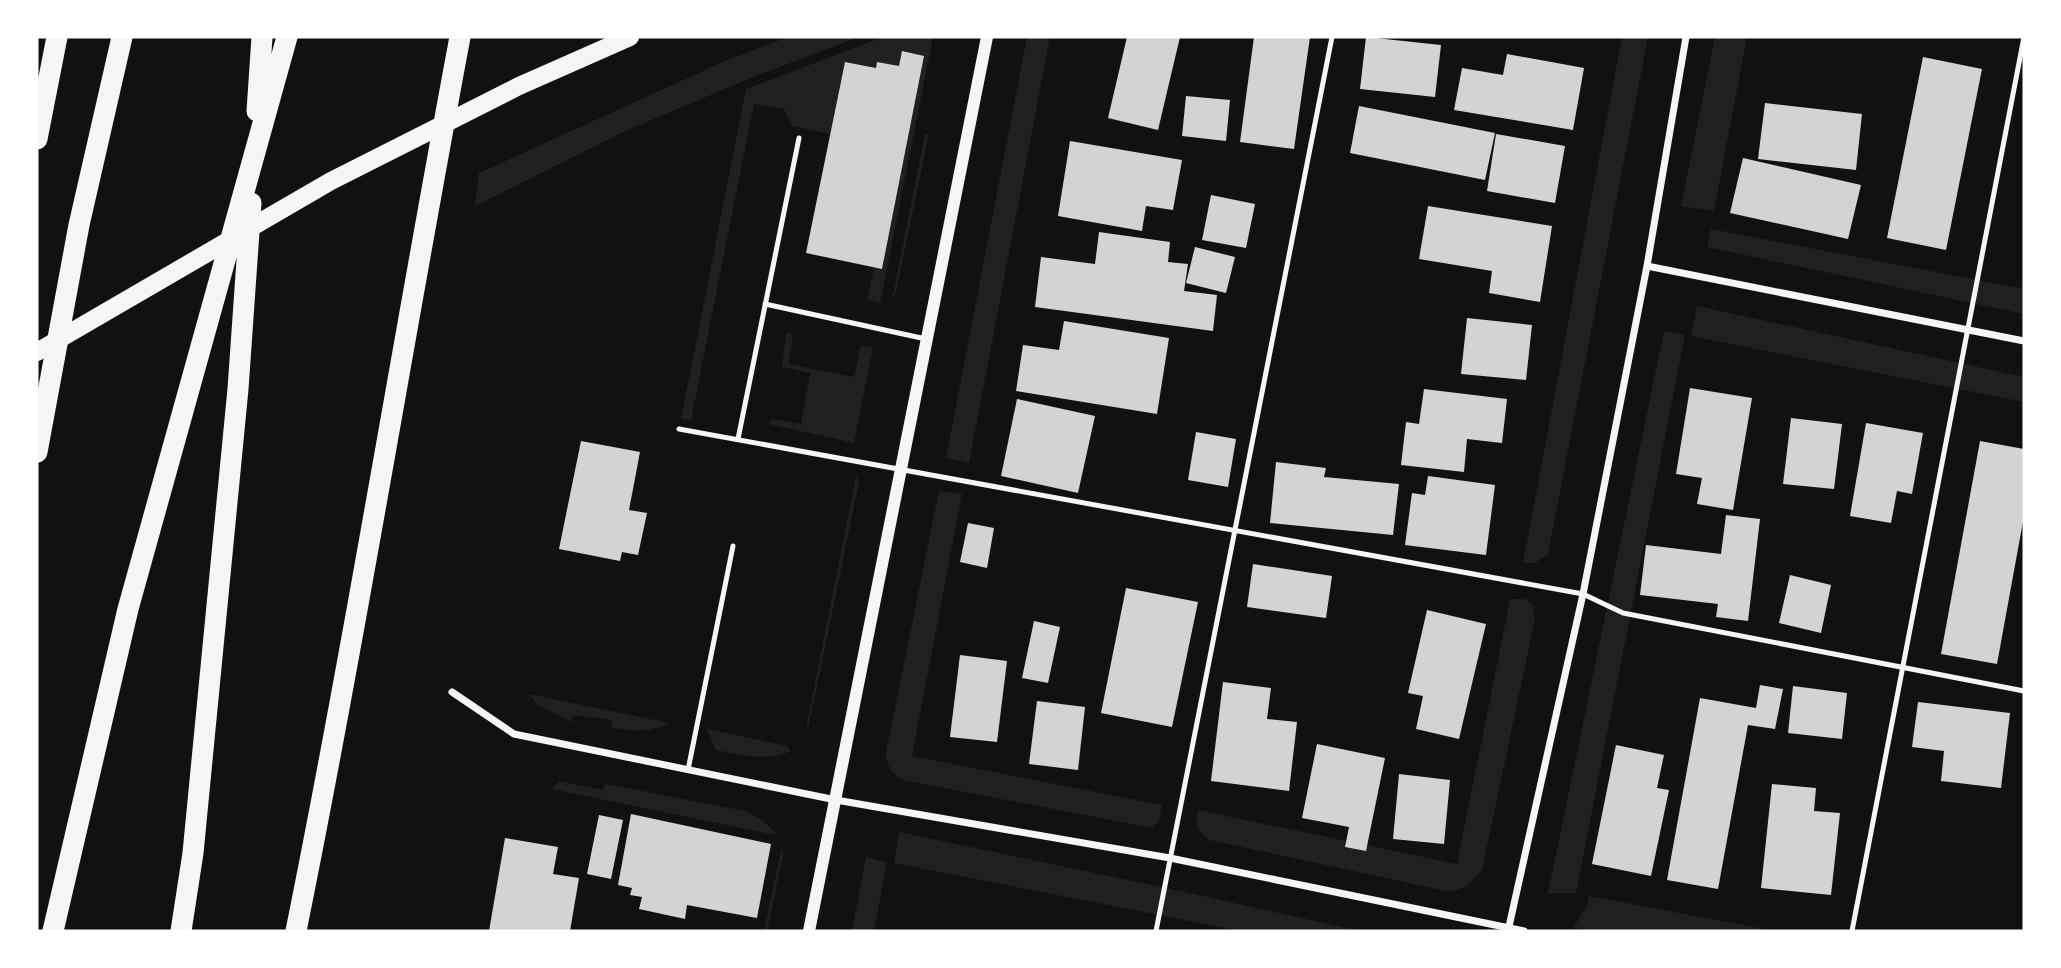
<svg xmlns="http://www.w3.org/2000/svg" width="2061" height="968" viewBox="0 0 2061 968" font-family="Overpass,sans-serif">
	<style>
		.green { fill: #202020 }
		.building { fill: #d3d3d3 }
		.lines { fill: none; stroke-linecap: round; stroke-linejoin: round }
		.service { stroke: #f5f5f5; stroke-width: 5 }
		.minor { stroke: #f5f5f5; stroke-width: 7 }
		.tertiary { stroke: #f5f5f5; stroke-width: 12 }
		.primary { stroke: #f5f5f5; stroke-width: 18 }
		.motorway { stroke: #f5f5f5; stroke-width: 21 }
	</style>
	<rect width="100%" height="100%" fill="#111"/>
	<path class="green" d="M788 37H859L748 79 619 134 475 206 479 173 727 60Z
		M883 37H933L880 303 867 300 874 268 882 269 924 56 903 51 899 66 877 62 876 68 845 62 830 134 792 126 784 109 754 104 691 420 681 419 746 89Z
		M1027 37H1050L969 463 946 458Z
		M1622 37H1648L1548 554 1535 563H1523Z
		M1715 37H1747L1714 211 1681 206Z
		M925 134H929L896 291 892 300Z
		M1711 229 2024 289V314L1707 247Z
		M1697 306 2024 377V402L1691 336Z
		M1664 331 1685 335 1576 893H1548Z
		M788 333 793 335 789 364 854 377 861 346 873 348 854 443 769 424 772 419 801 424 810 373 782 367 786 334Z
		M856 476 859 482 808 729H806Z
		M939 491 962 494 912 756 1162 805 1159 821 1152 828 903 780C891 772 886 766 886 752Z
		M1510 599H1524L1532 604 1535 619 1482 870 1467 886 1451 892 1210 840 1202 834 1196 825 1198 810 1457 864Z
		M529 694 669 723C650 732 631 732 611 727L612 720 573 715 572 722 537 705Z
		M707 729 787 746 791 751C765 762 742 755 716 750Z
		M559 781 603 790 606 784 745 811 762 820 776 833 770 834 552 789Z
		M899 832 1185 892 1360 931H1240L894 863Z
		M782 847 783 855 767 931H764Z
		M866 857 887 862 874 931H852Z
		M1589 896 1775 931H1592L1573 928 1587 905Z"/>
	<path class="building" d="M1127 37H1180L1158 130 1108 118Z
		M1254 37H1310L1294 149 1240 142Z
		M1366 37 1441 45 1435 97 1360 89Z
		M902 51 924 56 882 269 806 253 845 62 876 68 877 62 899 66Z
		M1507 54 1584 68 1573 130 1454 110 1462 68 1503 75Z
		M1923 57 1982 69 1946 250 1887 238Z
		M1186 96 1230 100 1226 141 1182 136Z
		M1765 103 1862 114 1856 170 1758 159Z
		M1359 106 1495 133 1485 180 1350 153Z
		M1496 134 1565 146 1555 203 1487 191Z
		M1070 141 1182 160 1173 210 1146 206 1142 231 1058 216Z
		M1743 158 1861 185 1848 239 1730 213Z
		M1211 195 1255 204 1246 248 1202 240Z
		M1428 206 1552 226 1540 302 1489 293 1492 271 1419 259Z
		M1099 232 1170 242 1168 262 1188 264 1184 291 1217 295 1213 331 1035 307 1041 257 1095 264Z
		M1195 247 1235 257 1226 293 1186 283Z
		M1467 318 1532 325 1526 380 1461 374Z
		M1064 321 1169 338 1157 414 1016 391 1023 345 1059 350Z
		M1690 388 1752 398 1733 510 1697 504 1702 478 1676 474Z
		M1424 389 1507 399 1502 443 1467 439 1464 472 1401 465 1406 422 1419 424Z
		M1017 399 1095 416 1078 493 1001 476Z
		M1791 418 1842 424 1834 489 1783 484Z
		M1866 423 1923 433 1912 494 1897 491 1891 523 1850 516Z
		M1196 432 1236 439 1228 487 1188 480Z
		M581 441 640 452 629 510 647 513 638 555 622 552 620 561 559 549Z
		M1980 441 2024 449V516L1997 664 1941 654Z
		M1276 462 1326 468 1324 477 1399 484 1393 535 1270 523Z
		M1428 476 1495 485 1486 555 1405 545 1412 493 1425 495Z
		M1726 515 1760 519 1748 621 1716 617 1718 604 1640 595 1646 545 1721 554Z
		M968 523 994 528 987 568 960 562Z
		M1253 564 1332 576 1326 618 1247 607Z
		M1790 575 1831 585 1821 633 1779 623Z
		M1126 588 1198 602 1172 727 1101 713Z
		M1427 610 1486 624 1459 739 1416 729 1423 696 1408 693Z
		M1034 621 1060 627 1048 683 1022 678Z
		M960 655 1007 661 997 742 950 737Z
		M1223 682 1271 688 1267 719 1297 722 1289 791 1211 781Z
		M1760 685 1783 689 1775 729 1748 725 1718 889 1667 880 1700 698 1756 708Z
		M1793 686 1847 693 1842 739 1788 733Z
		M1037 701 1085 707 1078 770 1029 764Z
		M1918 702 2010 713 2001 788 1941 781 1944 751 1912 747Z
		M1317 744 1385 758 1366 851 1345 847 1349 827 1302 818Z
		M1616 745 1664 755 1657 788 1669 790 1651 876 1592 864Z
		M1399 774 1450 780 1444 844 1393 839Z
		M1772 784 1816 788 1814 811 1840 813 1831 895 1761 888Z
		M631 814 771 844 757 918 687 905 685 919 639 909 642 897 630 895 632 888 618 885Z
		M599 815 623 820 611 879 587 874Z
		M505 838 558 847 553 874 579 878 570 931H489Z"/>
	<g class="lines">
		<path class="service" d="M765 304 926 339
			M679 429 1583 594 1623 613 2024 691
			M738 439 799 138
			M688 770 733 546
			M1156 931 1332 37
			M1852 931 2024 37"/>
		<path class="minor" d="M1647 266 2024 341
			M452 692 514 734 836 800 1170 858 1524 931
			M1508 931 1583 594 1647 266 1686 37"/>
		<path class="tertiary" d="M809 931 987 37"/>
		<path class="primary" d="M37 352 331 181 519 86 630 37"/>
		<path class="motorway" d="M257 111 262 37
			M37 139 57 37
			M37 452 79 225 122 37
			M53 931 128 609 287 37
			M181 931 193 853 238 389 251 203
			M296 931C356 634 404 335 460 37"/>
	</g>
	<rect width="2061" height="968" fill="none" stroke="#ffffff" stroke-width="77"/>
</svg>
